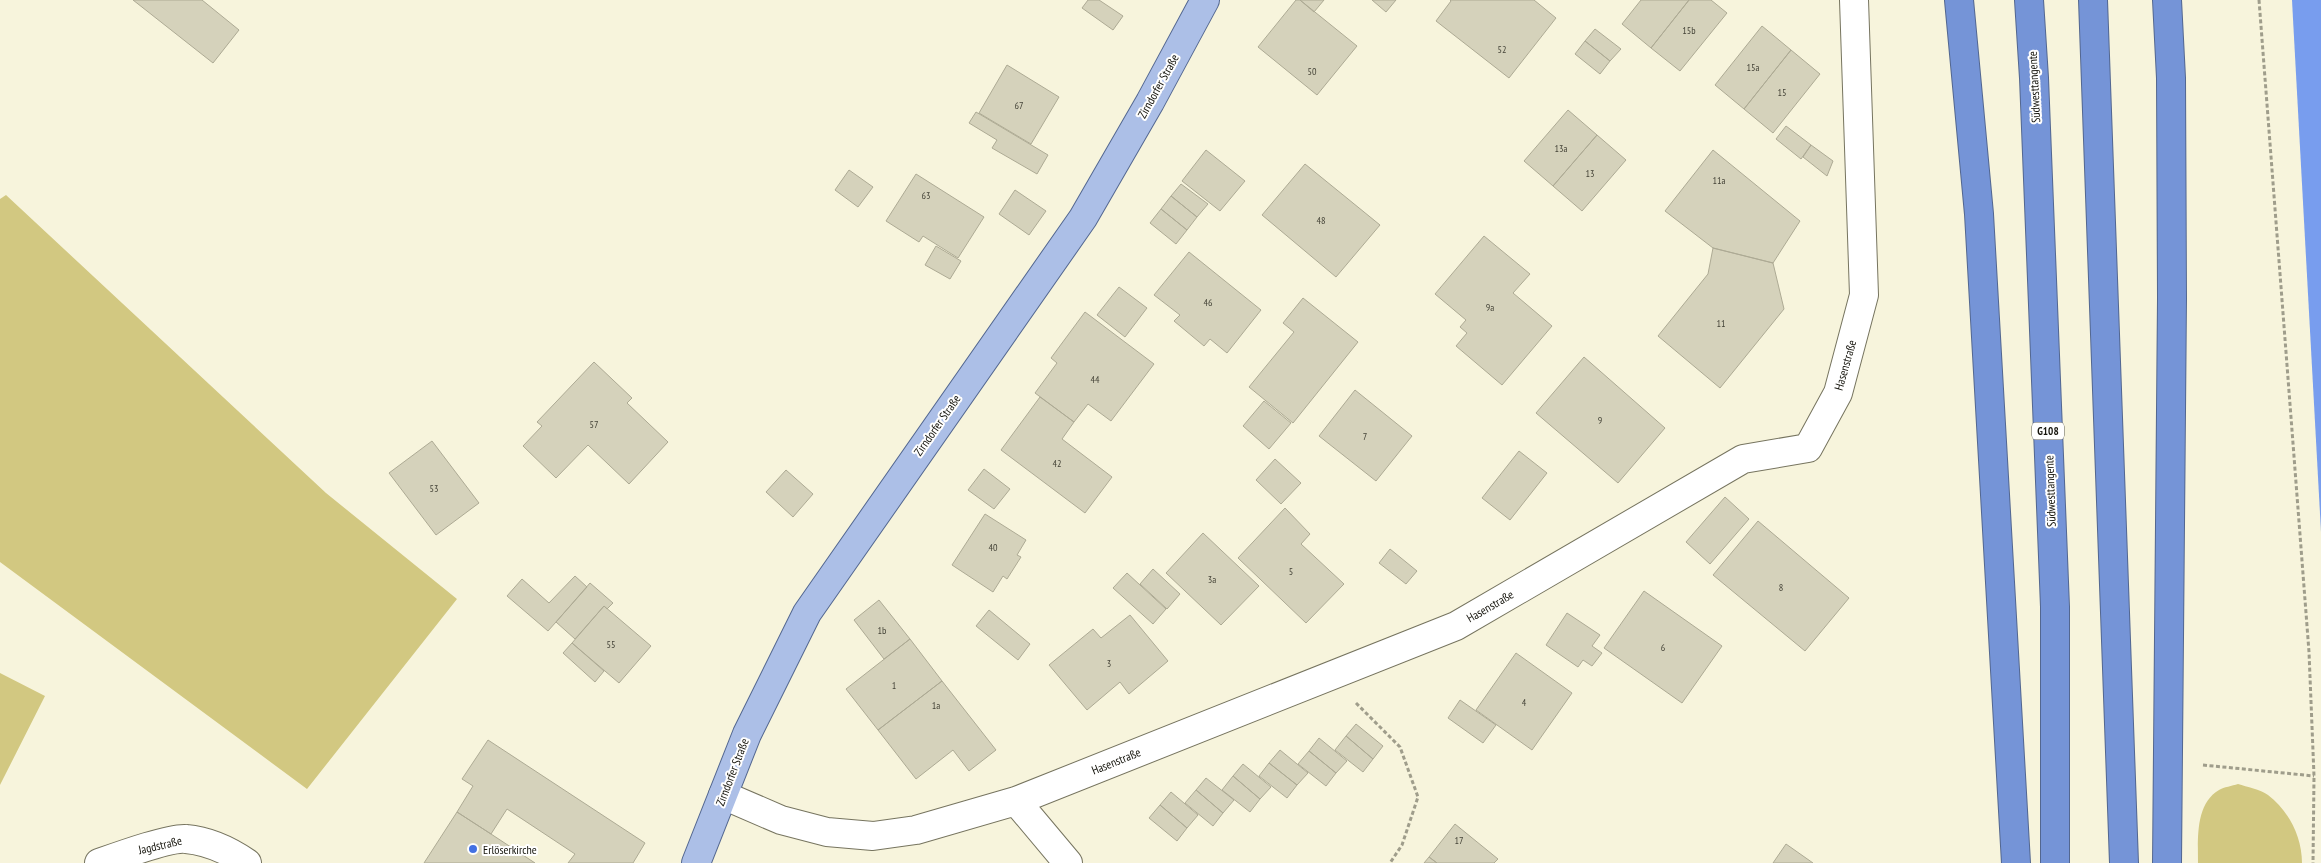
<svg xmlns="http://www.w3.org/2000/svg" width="2321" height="863" viewBox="0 0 2321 863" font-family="'PT Sans Narrow',sans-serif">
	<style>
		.green { fill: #d2c881 }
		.water { fill: #789dee }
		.building { fill: #d5d2bb; stroke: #adaa94 }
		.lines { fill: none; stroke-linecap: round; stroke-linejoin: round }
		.minor-casing { stroke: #76745f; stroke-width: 30 }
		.major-casing { stroke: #536790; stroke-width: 30 }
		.highway-casing { stroke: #536790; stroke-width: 30 }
		.path { stroke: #9f9d8b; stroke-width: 3; stroke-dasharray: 4 2.5; stroke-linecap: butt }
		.minor { stroke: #fff; stroke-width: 28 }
		.major { stroke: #acbfe7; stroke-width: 28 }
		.highway { stroke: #7594d7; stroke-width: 28 }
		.poi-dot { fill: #4371e3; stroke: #fff; stroke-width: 2 }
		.labels { text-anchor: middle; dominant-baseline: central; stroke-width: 4; stroke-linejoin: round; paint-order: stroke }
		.number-label { font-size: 10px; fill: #454438 }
		.shield { fill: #fff; stroke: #5b5a55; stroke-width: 1 }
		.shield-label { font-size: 11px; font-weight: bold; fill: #15140c }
		.street-label { font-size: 12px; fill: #15140c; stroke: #fff }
		.poi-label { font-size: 12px; fill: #15140c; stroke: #fff; text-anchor: start }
	</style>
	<rect width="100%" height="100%" fill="#f7f4dc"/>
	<path class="green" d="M6 195 326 493 457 599 307 789 0 562V199Z
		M0 673 45 696 0 785Z
		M2238 784C2247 787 2260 789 2268 795 2289 811 2302 837 2302 863H2198C2198 840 2195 804 2219 790 2224 787 2232 786 2238 784Z"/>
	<path class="water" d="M2292 0H2321V532L2293 19Z"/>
	<path class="building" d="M133 0H202L239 30 213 63Z
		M1088 0H1099L1123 16 1113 30 1082 8Z
		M1296 0H1300L1357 46 1317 95 1258 47Z
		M1300 0H1324L1314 12Z
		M1372 0H1396L1386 12Z
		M1450 0H1534L1556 18 1509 78 1436 21 1451 1Z
		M1641 0H1689L1651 48 1622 24Z
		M1689 0H1711L1727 13 1680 71 1651 48Z
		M1762 26 1791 50 1744 109 1715 85Z
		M1595 29 1621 49 1610 61 1585 41Z
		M1585 41 1610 61 1600 74 1575 54Z
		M1791 50 1820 74 1773 133 1744 109Z
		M1007 65 1059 97 1031 144 979 113Z
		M1568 110 1597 135 1553 186 1524 161Z
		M976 112 1048 155 1037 174 992 148 997 140 969 123Z
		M1786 126 1811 145 1801 159 1776 139Z
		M1597 135 1626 160 1582 211 1553 186Z
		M1811 145 1833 161 1827 176 1803 157Z
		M1206 150 1245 181 1220 211 1182 181Z
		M1713 150 1800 221 1773 263 1713 248 1665 211Z
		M1305 164 1380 225 1336 277 1262 215Z
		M849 170 873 187 858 207 835 190Z
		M916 174 984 217 958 258 923 236 919 242 886 221Z
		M1181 184 1208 204 1197 217 1171 196Z
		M1015 190 1046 211 1029 235 999 214Z
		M1171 196 1197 217 1187 230 1161 209Z
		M1161 209 1187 230 1176 244 1150 223Z
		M1484 236 1530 274 1513 293 1552 326 1502 385 1456 346 1467 333 1460 327 1466 320 1435 294Z
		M936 246 961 261 950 279 925 265Z
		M1713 248 1773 263 1784 309 1720 388 1658 336 1708 274Z
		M1189 252 1261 310 1227 353 1210 339 1204 346 1174 321 1180 315 1154 295Z
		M1119 287 1147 308 1125 337 1097 315Z
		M1303 298 1358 342 1293 423 1249 387 1294 332 1283 323Z
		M1085 312 1154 364 1111 421 1088 404 1074 422 1035 393 1057 363 1051 358Z
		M1584 357 1665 428 1618 483 1536 413Z
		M594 362 632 398 627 403 668 442 629 484 588 445 556 478 523 446 542 426 537 422Z
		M1355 390 1412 436 1376 481 1319 436Z
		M1040 397 1074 422 1062 439 1112 477 1085 513 1001 450Z
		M1264 401 1291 423 1269 449 1243 426Z
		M432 441 479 503 436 535 389 473Z
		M1519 451 1547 473 1510 520 1482 498Z
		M1275 459 1301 483 1281 504 1256 480Z
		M984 469 1010 489 994 509 968 490Z
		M786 470 813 494 793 517 766 492Z
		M1725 497 1749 519 1710 564 1686 542Z
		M1285 508 1310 534 1301 544 1344 584 1306 623 1238 558Z
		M985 514 1026 540 1017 555 1021 557 1007 579 1003 576 993 592 952 565Z
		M1758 521 1849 598 1805 651 1713 575Z
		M1203 533 1259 586 1221 625 1166 573Z
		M1390 549 1417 571 1406 584 1379 563Z
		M1153 569 1180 594 1167 609 1140 584Z
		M1127 573 1166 609 1153 624 1113 588Z
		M575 576 587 587 548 631 507 596 522 579 549 603Z
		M590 583 613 603 607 609 604 606 575 639 556 622Z
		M1644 591 1722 646 1682 703 1604 648Z
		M879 600 910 639 884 659 854 620Z
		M604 606 651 646 619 683 572 643Z
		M989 610 1030 644 1018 660 976 626Z
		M1567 613 1600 635 1592 646 1602 653 1592 666 1583 660 1578 667 1546 645Z
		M1130 615 1168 661 1129 694 1120 682 1087 710 1049 665 1093 629 1101 638Z
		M910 639 942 681 878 730 846 689Z
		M572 643 604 671 595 682 563 653Z
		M1516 653 1572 693 1532 750 1476 710Z
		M942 681 996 750 969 771 953 750 916 779 878 730Z
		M1460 700 1496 725 1483 743 1448 718Z
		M1356 724 1383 746 1373 759 1346 736Z
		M1346 736 1373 759 1363 772 1335 750Z
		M1319 738 1347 761 1336 773 1309 751Z
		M488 740 645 843 633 863H568L575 854 507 809 491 834 457 812 473 786 462 779Z
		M1280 750 1308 773 1297 785 1269 763Z
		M1309 751 1336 773 1326 786 1298 764Z
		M1269 763 1297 785 1287 798 1259 776Z
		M1243 764 1271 787 1260 799 1233 776Z
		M1233 776 1260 799 1250 812 1222 790Z
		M1206 778 1234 800 1223 813 1196 790Z
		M1196 790 1223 813 1213 826 1185 803Z
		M1171 792 1198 815 1187 828 1160 805Z
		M1160 805 1187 828 1177 841 1149 818Z
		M457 812 491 834 535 863H424Z
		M1455 824 1498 859 1494 863H1437L1429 857Z
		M1786 844 1813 863H1773Z
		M1429 857 1437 863H1424Z"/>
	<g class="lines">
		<g class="minor-casing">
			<path id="minor" d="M723 795 781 820 827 832 873 836 916 830 1016 801 1456 626 1743 459 1808 448 1838 393 1864 295 1854 0
				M1016 801 1068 863
				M99 863C116 857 171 837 186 839 209 841 228 850 247 863"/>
		</g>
		<g class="major-casing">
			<path id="major" d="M696 863 747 734 807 613 1083 218 1150 102 1205 0"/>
		</g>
		<g class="highway-casing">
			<path id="highway" d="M1959 0 1979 214 2016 863
				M2029 0 2034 78 2055 607V863
				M2093 0 2124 863
				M2167 0 2171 78 2172 298 2167 863"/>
		</g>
		<path class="path" d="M2259 0 2309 652 2314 776 2313 863
			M1356 703 1400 747 1418 797 1402 845 1390 863
			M2203 765 2314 776"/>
		<use href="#minor" class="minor"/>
		<use href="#major" class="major"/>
		<use href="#highway" class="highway"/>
	</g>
	<circle class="poi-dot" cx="473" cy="849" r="5"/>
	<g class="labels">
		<g class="number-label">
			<text x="1689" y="30">15b</text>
			<text x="1502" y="49">52</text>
			<text x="1753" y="67">15a</text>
			<text x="1312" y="71">50</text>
			<text x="1782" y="92">15</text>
			<text x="1019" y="105">67</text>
			<text x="1561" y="148">13a</text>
			<text x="1590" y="173">13</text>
			<text x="1719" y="180">11a</text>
			<text x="926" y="195">63</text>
			<text x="1321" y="220">48</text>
			<text x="1208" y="302">46</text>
			<text x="1490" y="307">9a</text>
			<text x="1721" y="323">11</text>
			<text x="1095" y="379">44</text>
			<text x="1600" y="420">9</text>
			<text x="594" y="424">57</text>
			<text x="1365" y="436">7</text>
			<text x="1057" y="463">42</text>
			<text x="434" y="488">53</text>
			<text x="993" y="547">40</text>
			<text x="1291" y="571">5</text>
			<text x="1212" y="579">3a</text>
			<text x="1781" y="587">8</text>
			<text x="882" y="630">1b</text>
			<text x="611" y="644">55</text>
			<text x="1663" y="647">6</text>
			<text x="1109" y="663">3</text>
			<text x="894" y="685">1</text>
			<text x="1524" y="702">4</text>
			<text x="936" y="705">1a</text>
			<text x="1459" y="840">17</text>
		</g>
		<rect class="shield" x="2032" y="422.5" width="32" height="17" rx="4"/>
		<g class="shield-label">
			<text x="2048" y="431">G108</text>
		</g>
		<g class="street-label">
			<text transform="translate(1158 86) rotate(-61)">Zirndorfer Straße</text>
			<text transform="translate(2034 87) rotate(-93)">Südwesttangente</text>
			<text transform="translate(1845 365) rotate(-74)">Hasenstraße</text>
			<text transform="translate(937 425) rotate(-55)">Zirndorfer Straße</text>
			<text transform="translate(2050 491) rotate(-92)">Südwesttangente</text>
			<text transform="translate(1490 606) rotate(-30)">Hasenstraße</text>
			<text transform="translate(1116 761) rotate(-22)">Hasenstraße</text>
			<text transform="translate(732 772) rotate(-69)">Zirndorfer Straße</text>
			<text transform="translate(160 845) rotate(-13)">Jagdstraße</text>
		</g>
		<g class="poi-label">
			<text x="483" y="849">Erlöserkirche</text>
		</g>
	</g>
</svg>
